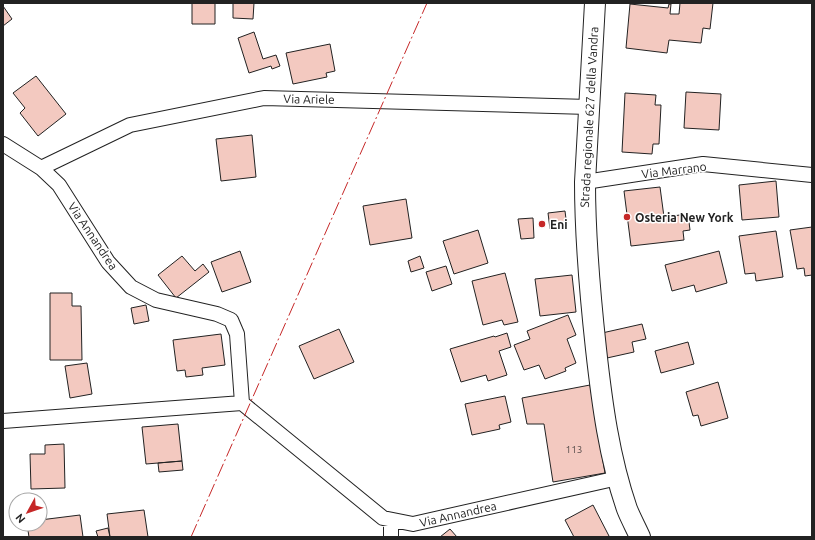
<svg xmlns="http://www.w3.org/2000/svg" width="815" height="540" viewBox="0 0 815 540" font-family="Ubuntu,sans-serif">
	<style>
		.building { fill: #f3c9c0; stroke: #222 }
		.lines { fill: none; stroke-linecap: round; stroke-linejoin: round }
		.street-casing { stroke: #222; stroke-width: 16 }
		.secondary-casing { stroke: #222; stroke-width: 22 }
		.street { stroke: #fff; stroke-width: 14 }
		.secondary { stroke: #fff; stroke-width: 20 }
		.power { stroke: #c62828; stroke-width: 1; stroke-dasharray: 14 3 2 3; stroke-linecap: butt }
		.poi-dot { fill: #c62828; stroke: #fff; stroke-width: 1.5 }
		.labels { text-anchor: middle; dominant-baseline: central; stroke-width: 3; stroke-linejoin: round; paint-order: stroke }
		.number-label { font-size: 10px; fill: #564c4a }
		.street-label { font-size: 12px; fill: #222; stroke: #fff }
		.poi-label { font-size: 12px; font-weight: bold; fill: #222; stroke: #fff; text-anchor: start }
	</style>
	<rect width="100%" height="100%" fill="#fff"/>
	<path class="building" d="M192 3H215V24H192Z
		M233 3H254L253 19 233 18Z
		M680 3H713L710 29 703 28 701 43 669 40 667 53 626 48 630 4 668 8 669 4H671L670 14H679Z
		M3 6 12 19 3 26Z
		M254 32 263 59 276 55 280 66 272 69 271 66 249 73 238 38Z
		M330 44 335 71 326 73 327 77 293 84 286 53Z
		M36 76 66 114 38 136 20 113 25 108 13 93Z
		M686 92 721 94 719 130 684 128Z
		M625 93 656 95 655 105H661L659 144H653L652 154 622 152Z
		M252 135 256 177 221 181 216 139Z
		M776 181 779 217 742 220 739 185Z
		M660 187 664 217 688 214 690 230 683 231 684 240 631 246 624 191Z
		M406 199 412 238 370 245 363 206Z
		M565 211 567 227 550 229 548 213Z
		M533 218 534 238 521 239 518 219Z
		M812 227V275L805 276 804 268 797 269 790 230Z
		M478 230 488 263 454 274 443 241Z
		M776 231 783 277 756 281 755 273 745 274 739 236Z
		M240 251 251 282 222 292 211 262Z
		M719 251 727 283 696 292 694 285 672 291 665 265Z
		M182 256 195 271 203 264 209 272 176 298 158 275Z
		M420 256 424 268 411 272 408 261Z
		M446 266 452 284 432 291 426 272Z
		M505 273 518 322 504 325 502 320 483 325 472 281Z
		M572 275 576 312 540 316 535 279Z
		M50 293H72V306H81L82 360H50Z
		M146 305 149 321 134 324 131 308Z
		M568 315 576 335 567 339 576 363 565 368 566 371 545 379 539 365 524 370 514 345 530 339 527 331Z
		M642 324 646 339 632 342 634 352 607 358 602 333Z
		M339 329 354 362 314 379 299 346Z
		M507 333 511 347 499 351 507 375 488 381 486 375 461 382 450 349 494 336 495 337Z
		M221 334 225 365 202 368 203 375 186 377 185 370 177 371 173 340Z
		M688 342 694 364 661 373 655 351Z
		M87 363 92 394 70 398 65 366Z
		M718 382 728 418 701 426 698 415 693 416 686 392Z
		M590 385 605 473 553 482 544 424H527L522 398Z
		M505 396 511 422 499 425 500 429 472 435 465 404Z
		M178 424 182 461 146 464 142 427Z
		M64 444 65 488 31 489 30 454H45V445Z
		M182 461 183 470 159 472 158 463Z
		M593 505 609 536 607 537H574L565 520Z
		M144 510 148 537H110L107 514Z
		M80 515 83 537H29L27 524H40V520Z
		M108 528 110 537H98L96 531Z
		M450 529 457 537H440Z"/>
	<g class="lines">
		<g class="street-casing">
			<path id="street" d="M3 144 41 168 59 185 108 262 131 287 156 300 217 314 231 320 237 334 242 403 383 518 413 524 618 478
				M41 168 130 125 264 98 589 107
				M585 182 703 164 812 175
				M3 421 242 403
				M391 537V520"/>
		</g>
		<g class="secondary-casing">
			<path id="secondary" d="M595 3 585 182C585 238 590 294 596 349 602 403 609 457 627 509 631 519 636 528 640 537"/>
		</g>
		<use href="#street" class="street"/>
		<use href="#secondary" class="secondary"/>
		<path class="power" d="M191 537 427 3"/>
	</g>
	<g class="poi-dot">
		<circle cx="627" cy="217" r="4"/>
		<circle cx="542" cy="224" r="4"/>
	</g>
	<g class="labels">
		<g class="number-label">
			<text x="574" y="449">113</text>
		</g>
		<g class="street-label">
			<text transform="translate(309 99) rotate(1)">Via Ariele</text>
			<text transform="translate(589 117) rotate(-87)">Strada regionale 627 della Vandra</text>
			<text transform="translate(674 170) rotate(-7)">Via Marrano</text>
			<text transform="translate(93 236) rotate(56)">Via Annandrea</text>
			<text transform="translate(458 514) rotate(-13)">Via Annandrea</text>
		</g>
		<g class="poi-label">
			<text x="635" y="217">Osteria New York</text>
			<text x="550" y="224">Eni</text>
		</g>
	</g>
	<rect width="815" height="540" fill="none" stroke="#222222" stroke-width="8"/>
	<g transform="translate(28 512) rotate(230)"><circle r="19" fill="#ffffff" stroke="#a7a7a7"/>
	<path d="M0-3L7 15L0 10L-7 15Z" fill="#c62828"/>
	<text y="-6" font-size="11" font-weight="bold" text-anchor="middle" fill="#222222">N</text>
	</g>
</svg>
